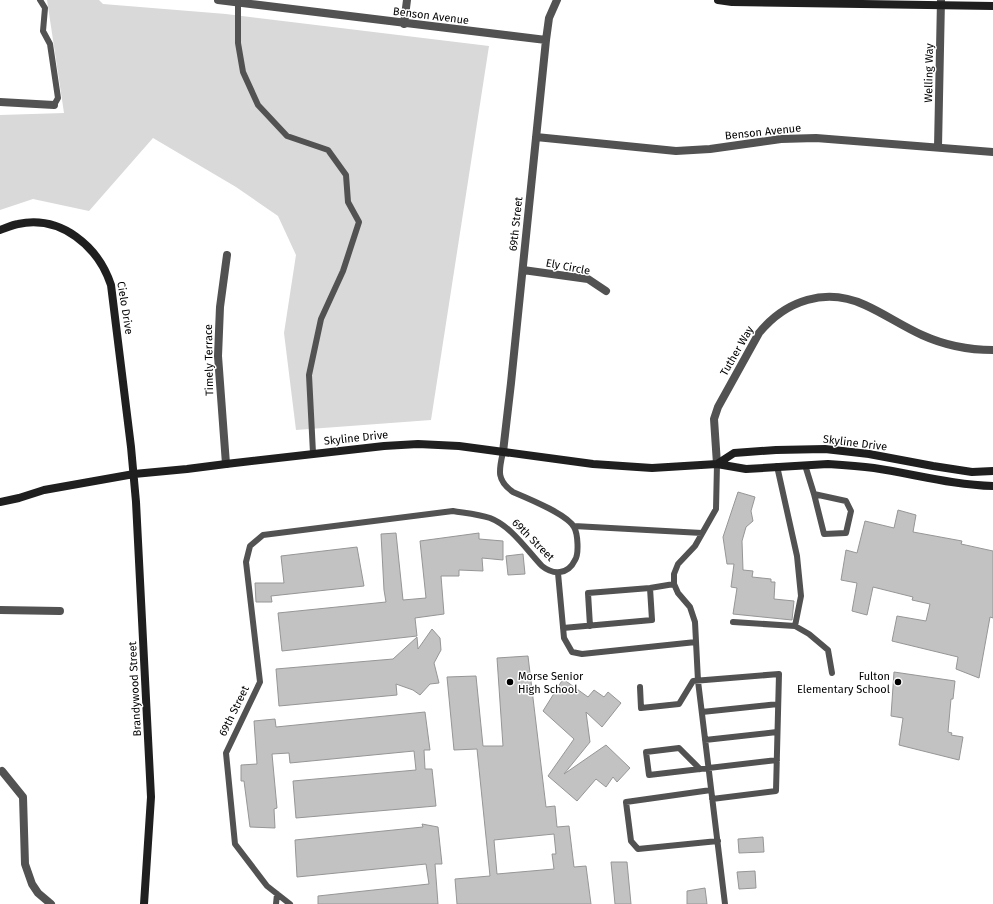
<svg xmlns="http://www.w3.org/2000/svg" width="993" height="904" viewBox="0 0 993 904" font-family="'Fira Sans',sans-serif">
	<style>
		.green { fill: #d9d9d9 }
		.building { fill: #c2c2c2; stroke: #969696; fill-rule: evenodd }
		.lines { fill: none; stroke-linecap: round; stroke-linejoin: round }
		.lane { stroke: #525252; stroke-width: 6 }
		.street { stroke: #525252; stroke-width: 8 }
		.secondary { stroke: #1f1f1f; stroke-width: 8 }
		.poi-dot { fill: #000; stroke: #fff; stroke-width: 1.5 }
		.labels { text-anchor: middle; dominant-baseline: central; stroke-width: 3; stroke-linejoin: round; paint-order: stroke }
		.street-label { font-size: 11px; fill: #000; stroke: #fff }
		.poi-label { font-size: 11px; fill: #000; stroke: #fff; text-anchor: start }
	</style>
	<rect width="100%" height="100%" fill="#fff"/>
	<path class="green" d="M47 0H99L103 4 226 14 489 46 431 420 296 430 284 333 296 255 278 216 236 187 153 138 89 211 33 199 0 210V115L64 113Z"/>
	<path class="building" d="M738 492 755 497 751 511 753 521 746 527 742 541 743 570 753 571 752 577 771 579V582H775L774 599 794 601 792 620 733 614 737 588 731 587 734 564H727L723 537Z
		M898 510 916 515 913 532 962 541 961 544 993 551V618L990 617 979 678 956 669 958 657 892 641 897 616 926 621 930 604 912 600 913 597 873 587 867 615 852 611 857 583 841 580 846 550 857 553 865 521 894 528Z
		M396 533 403 600 426 598 420 541 479 533V539L503 541V560L482 558 483 571 459 570V576H441L444 614 415 618 417 636 282 651 278 613 386 602 384 590 381 534Z
		M357 547 364 586 271 596 272 602H256L255 583H284L281 556Z
		M523 554 525 574 508 575 506 556Z
		M432 629 440 638 441 650 434 663 439 683 430 684 420 695 413 690 396 684 397 695 279 706 276 669 393 659 417 637 418 649Z
		M528 656 546 807 555 806 557 827 569 826 574 867 586 866 591 904H457L455 879 490 876 477 749 454 750 447 677 476 676 483 746H503L497 658ZM554 834 556 854H552L554 869 497 874 494 840Z
		M894 672 955 681 953 699H951L948 732 952 733 951 735 963 737 959 760 899 745 903 718 891 716Z
		M563 679 588 697 594 690 604 697 608 692 621 703 602 727 586 712 590 742 564 774 606 745 630 768 617 782 613 777 606 787 596 779 577 801 548 776 574 739 543 711Z
		M425 712 430 750H424L425 769H432L436 806 296 818 293 781 416 770 414 751 290 763 289 753 272 754 277 808 274 809 275 828 250 827 244 781H241V765L257 764 254 721 275 719 276 727Z
		M422 824 438 827 442 864H435L438 904H318V896L429 884 426 864 297 877 295 840 423 827Z
		M763 837 764 852 739 853 738 839Z
		M611 862H627L631 904H615Z
		M755 871 756 888 739 889 737 872Z
		M705 888 707 904H687V891Z"/>
	<g class="lines">
		<path class="lane" d="M40 0 45 8 43 31 50 44 58 98 54 105
			M238 3V43L243 72 258 105 287 136 328 150 346 175 348 202 359 222 343 271 321 319 309 375 313 453
			M717 464 716 509 695 546 678 564 674 574V584L678 593 690 607 695 622 698 681 725 904
			M805 465 814 494 824 534 846 533 851 511 846 501 814 494
			M777 466 797 556 801 596 795 626
			M574 526 702 533
			M558 573 564 638 572 652 582 654 696 642
			M733 622 795 626 809 634 828 650 832 673
			M590 626 588 593 650 588 674 584
			M563 628 652 620 650 588
			M640 687 641 708 679 704 693 681 779 674 776 791 712 799
			M702 712 778 704
			M705 740 777 732
			M700 769 679 748 646 752 649 775 777 760
			M711 790 626 802 631 841 638 849 718 841
			M276 904 277 894
			M290 904 267 886 235 844 226 753 260 682 246 562 250 546 263 535 453 511C465 513 478 514 490 518 511 526 526 549 542 566 553 575 568 575 575 560 579 554 578 534 574 527 567 514 527 498 513 492 496 480 499 470 503 452"/>
		<path class="street" d="M218 0 546 40
			M404 24 407 0
			M0 102 54 105
			M536 137 676 151 710 149 781 139 816 138 993 152
			M938 147 941 0
			M523 270 588 279 606 291
			M503 452 511 383 546 40 549 18 557 0
			M226 464 218 356 220 307 227 255
			M717 464 714 419 718 407 759 333C786 300 826 287 865 305 885 314 902 326 922 335 944 345 969 350 993 350
			M0 610 60 611
			M2 771 23 797 25 864 32 884 38 893 51 904"/>
		<path class="secondary" d="M718 0 732 2 993 6
			M0 230C6 228 12 225 18 224 61 215 98 246 111 285L131 447 136 502 151 797 144 904
			M717 464 734 453 776 450 825 449 869 454 933 466 972 472 993 471
			M0 502 19 498 44 490 134 474 187 469 226 464 384 446 418 444 459 446 593 464 652 468 717 464 746 469 828 464C844 465 859 466 874 468 914 474 953 485 993 486"/>
	</g>
	<g class="poi-dot">
		<circle cx="510" cy="682" r="4"/>
		<circle cx="898" cy="682" r="4"/>
	</g>
	<g class="labels">
		<g class="street-label">
			<text transform="translate(431 16) rotate(7)">Benson Avenue</text>
			<text transform="translate(929 73) rotate(-89)">Welling Way</text>
			<text transform="translate(763 132) rotate(-6)">Benson Avenue</text>
			<text transform="translate(516 224) rotate(-84)">69th Street</text>
			<text transform="translate(568 267) rotate(11)">Ely Circle</text>
			<text transform="translate(125 308) rotate(81)">Cielo Drive</text>
			<text transform="translate(737 351) rotate(-60)">Tuther Way</text>
			<text transform="translate(209 360) rotate(-91)">Timely Terrace</text>
			<text transform="translate(356 438) rotate(-6)">Skyline Drive</text>
			<text transform="translate(855 443) rotate(7)">Skyline Drive</text>
			<text transform="translate(533 540) rotate(45)">69th Street</text>
			<text transform="translate(135 689) rotate(-93)">Brandywood Street</text>
			<text transform="translate(234 711) rotate(-64)">69th Street</text>
		</g>
		<g class="poi-label">
			<text x="518" y="676">Morse Senior<tspan x="518" dy="13">High School</tspan></text>
			<text x="890" y="676" text-anchor="end">Fulton<tspan x="890" dy="13">Elementary School</tspan></text>
		</g>
	</g>
</svg>
